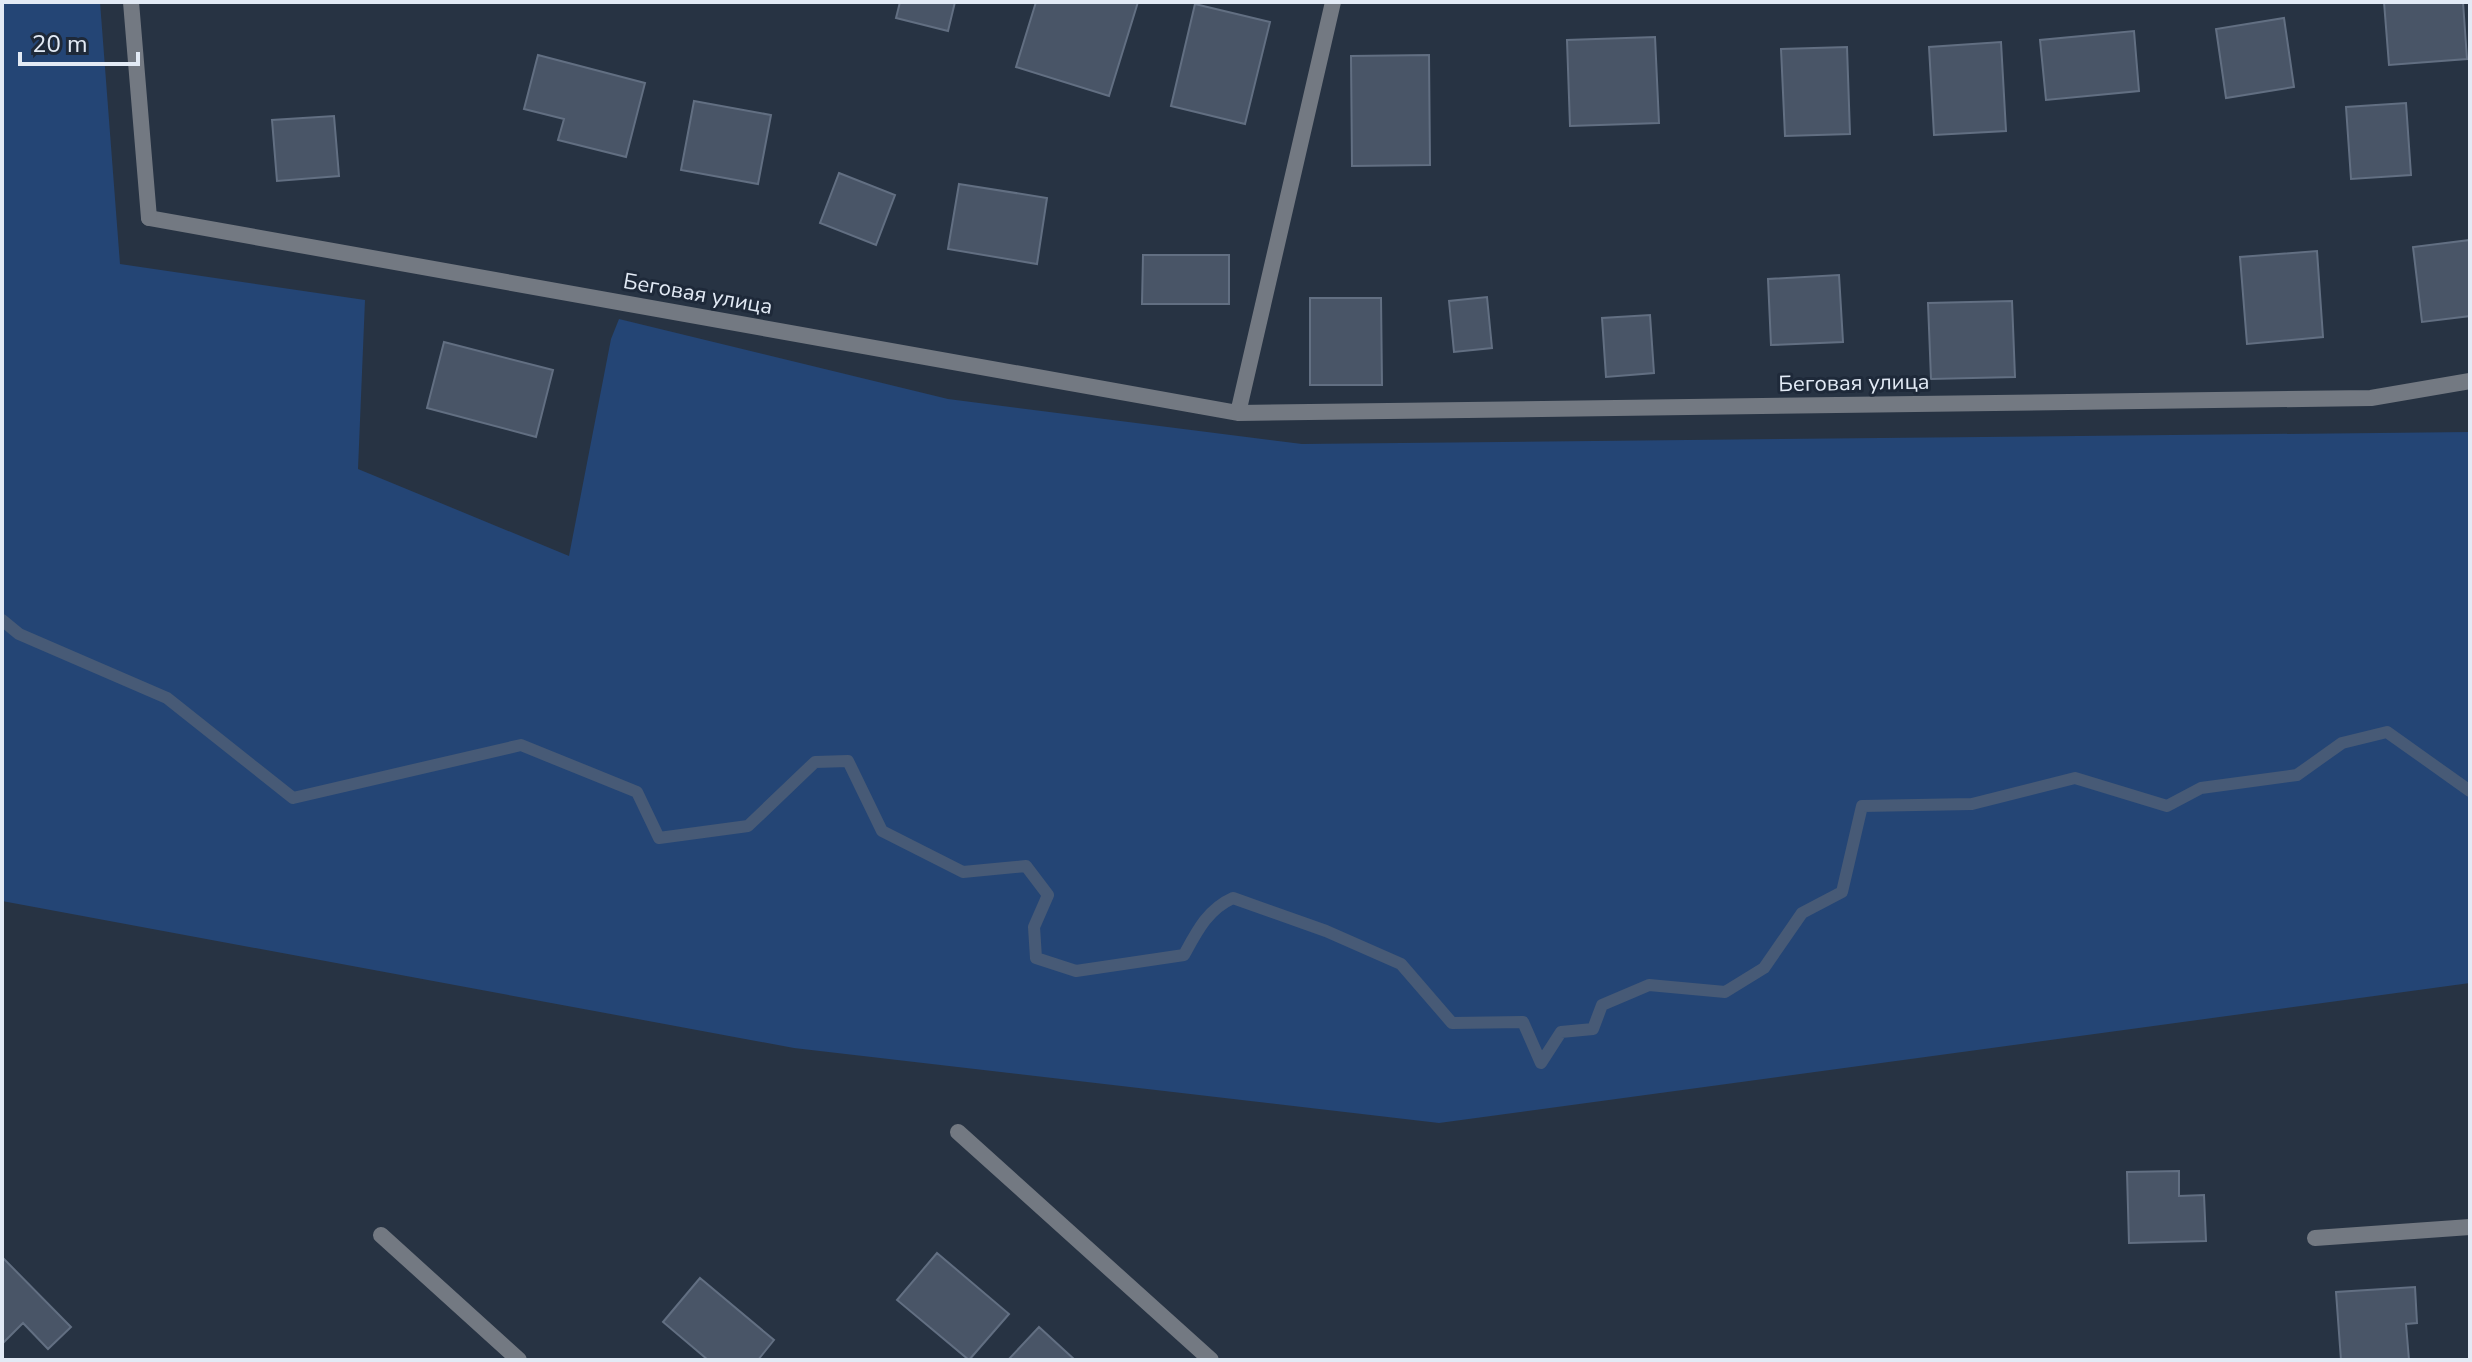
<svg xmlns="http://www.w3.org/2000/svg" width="2472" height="1362" viewBox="0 0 2472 1362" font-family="'Nunito Sans',sans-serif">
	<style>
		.green { fill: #244575 }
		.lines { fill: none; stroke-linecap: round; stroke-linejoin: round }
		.stream { stroke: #475a76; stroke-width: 12 }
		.building { fill: #495567; stroke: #626f82; stroke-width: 2 }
		.service { stroke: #737982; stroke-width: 16 }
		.minor { stroke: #737982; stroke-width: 16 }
		.labels { text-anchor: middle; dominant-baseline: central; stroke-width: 6; stroke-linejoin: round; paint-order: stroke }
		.street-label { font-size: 22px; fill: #e2eaf5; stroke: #1e2939 }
	</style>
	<rect width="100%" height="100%" fill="#273343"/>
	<path class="green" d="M2 2H100L120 264 365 300 358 469 569 556 611 339 619 319 948 399 1302 444 2470 432V983L1439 1123 794 1048 2 901Z"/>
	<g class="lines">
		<path class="stream" d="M2 620 19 634 167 698 293 798 521 745 637 792 659 838 748 826 815 762 848 761 882 831 963 872 1026 866 1048 895 1034 927 1036 958 1076 971 1184 955C1197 931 1208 909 1233 898L1326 931 1401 964 1452 1023 1523 1022 1541 1063 1561 1032 1593 1029 1602 1005 1649 985 1725 992 1764 968 1802 913 1842 892 1862 806 1972 804 2075 778 2167 806 2201 788 2297 775 2342 743 2387 732 2470 791"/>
	</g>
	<path class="building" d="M900 2H955L948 31 896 18Z
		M1036 2H1138L1109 96 1016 67Z
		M2384 2H2463L2467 59 2389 65Z
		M1195 4 1270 22 1245 124 1171 106Z
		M2284 18 2294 87 2226 98 2216 29Z
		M2134 31 2139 91 2046 100 2040 40Z
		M1655 37 1659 123 1570 126 1567 40Z
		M2001 42 2006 131 1934 135 1929 47Z
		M1847 47 1850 134 1785 136 1781 49Z
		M538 55 645 83 626 157 558 140 564 119 524 109Z
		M1429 55 1430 165 1352 166 1351 56Z
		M694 101 771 115 758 184 681 170Z
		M2406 103 2411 175 2351 179 2346 107Z
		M334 116 339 176 277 181 272 120Z
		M839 173 895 195 876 245 820 223Z
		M959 184 1047 198 1037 264 948 249Z
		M2470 240V316L2422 322 2413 247Z
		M2317 251 2323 337 2247 344 2240 257Z
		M1143 255H1229V304H1142Z
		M1839 275 1843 342 1771 345 1768 279Z
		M1487 297 1492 348 1454 352 1449 301Z
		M1310 298H1381L1382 385H1310Z
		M2012 301 2015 377 1931 379 1928 303Z
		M1650 315 1654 373 1606 377 1602 318Z
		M444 342 553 370 536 437 427 408Z
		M2179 1171V1196L2204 1195 2206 1241 2129 1243 2127 1172Z
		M937 1253 1009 1314 969 1360 897 1300Z
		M2 1257 71 1327 48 1349 23 1323 2 1344Z
		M700 1278 774 1340 758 1360H708L663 1322Z
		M2415 1287 2417 1323 2406 1324 2409 1360H2341L2336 1292Z
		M1039 1327 1075 1360H1008Z"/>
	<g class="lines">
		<path class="service" d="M1333 2 1238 413 2371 398 2470 381
			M149 218 1238 413
			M958 1132 1211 1360
			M381 1235 519 1360
			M2315 1238 2470 1227"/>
		<path class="minor" d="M131 2 149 218"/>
	</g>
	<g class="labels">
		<g class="street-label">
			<text transform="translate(698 294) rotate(10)">Беговая улица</text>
			<text transform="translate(1854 383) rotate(-1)">Беговая улица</text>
		</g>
	</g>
	<rect width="2472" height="1362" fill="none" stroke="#e2eaf5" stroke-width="8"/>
	<path d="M20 52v12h118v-12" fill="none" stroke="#e2eaf5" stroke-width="4"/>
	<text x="32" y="52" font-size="24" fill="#e2eaf5" stroke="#1e2939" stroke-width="6" paint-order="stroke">20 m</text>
</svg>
